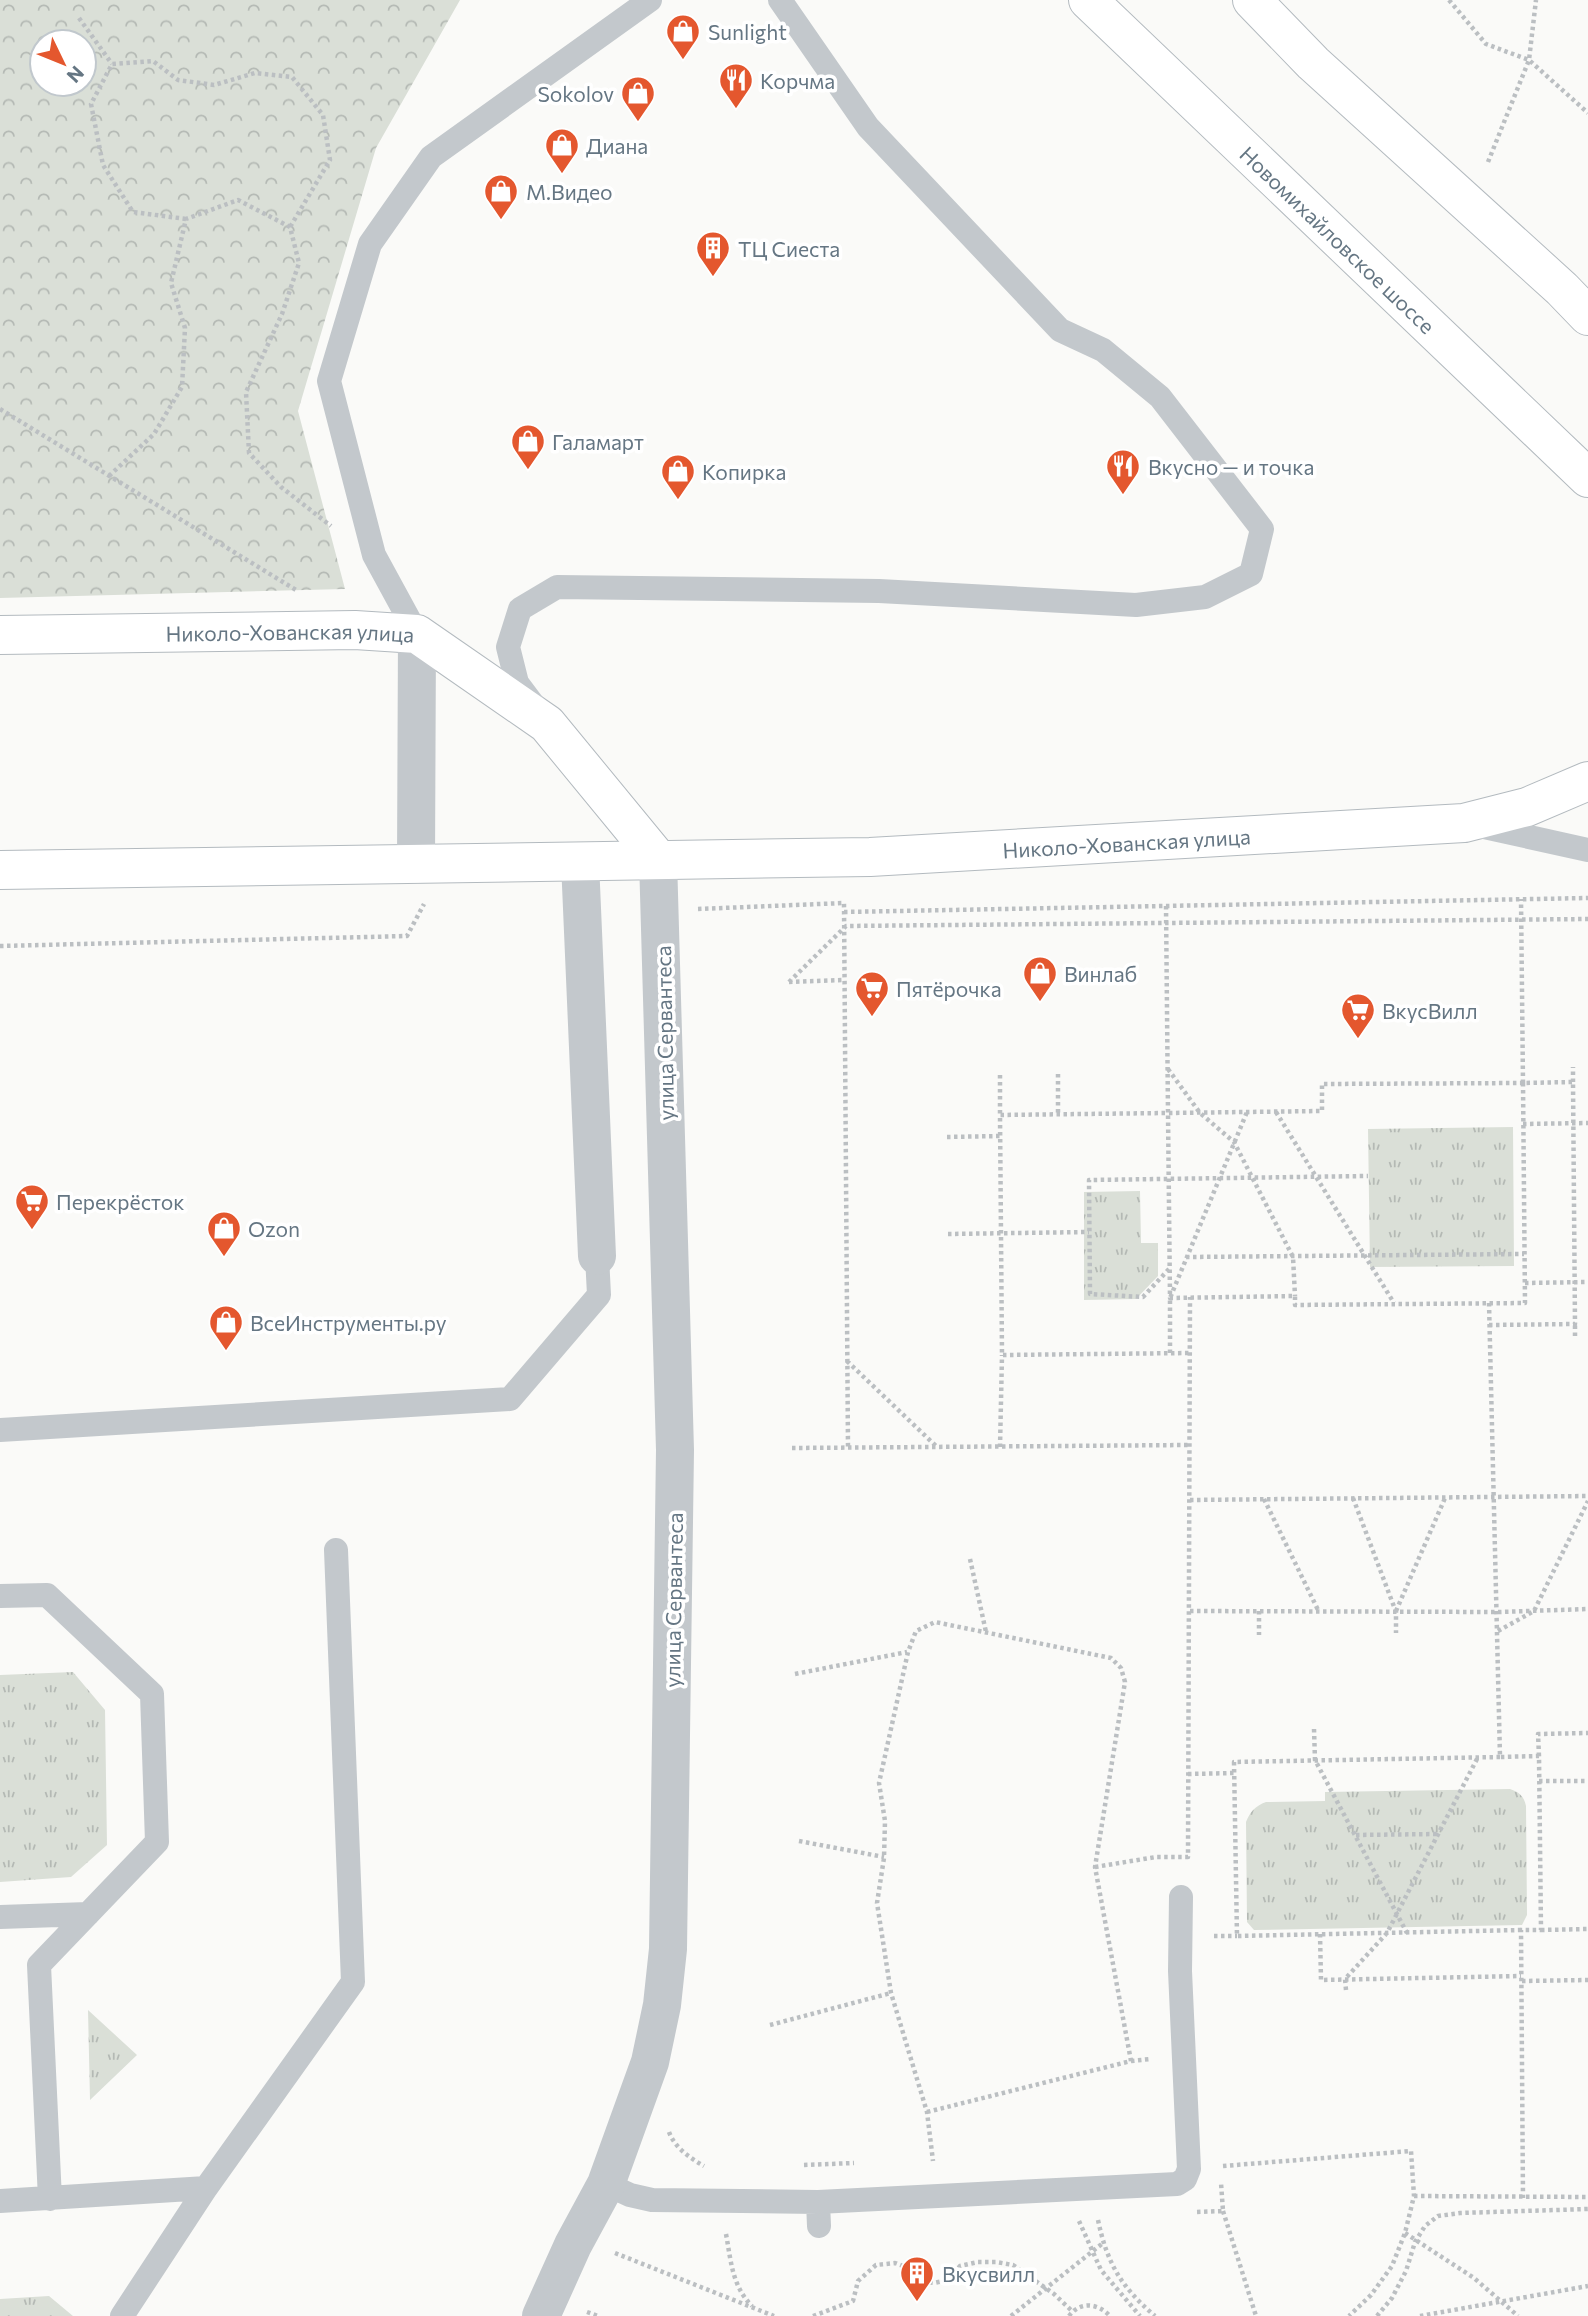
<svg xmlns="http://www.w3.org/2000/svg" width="1588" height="2316" viewBox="0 0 1588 2316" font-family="Commissioner,sans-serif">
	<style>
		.grass { fill: url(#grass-tufts) }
		.forest { fill: url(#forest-crowns); fill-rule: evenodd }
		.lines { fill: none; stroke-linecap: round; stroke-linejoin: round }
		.secondary-casing { stroke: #b3babf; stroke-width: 40 }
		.path { stroke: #bbbfc2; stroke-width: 4.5; stroke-dasharray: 3.5 3.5; stroke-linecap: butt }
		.lane { stroke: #c3c8cc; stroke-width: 24 }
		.street { stroke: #c3c8cc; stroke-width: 38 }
		.secondary { stroke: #fff; stroke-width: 38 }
		.labels { text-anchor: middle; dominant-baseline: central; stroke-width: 7; stroke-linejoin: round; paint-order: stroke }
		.poi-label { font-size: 21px; fill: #657683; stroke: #fff; text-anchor: start }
		.street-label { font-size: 21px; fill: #657683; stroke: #fff }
	</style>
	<defs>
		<pattern id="grass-tufts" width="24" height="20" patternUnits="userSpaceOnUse" patternTransform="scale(1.75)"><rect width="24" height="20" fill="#dadfd7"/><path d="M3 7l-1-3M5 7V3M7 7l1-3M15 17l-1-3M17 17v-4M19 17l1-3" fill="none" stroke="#b4b9b4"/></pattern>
		<pattern id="forest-crowns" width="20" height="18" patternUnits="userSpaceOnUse" patternTransform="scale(1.75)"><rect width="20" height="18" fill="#dadfd7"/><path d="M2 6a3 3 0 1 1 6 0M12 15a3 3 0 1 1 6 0" fill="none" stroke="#b4b9b4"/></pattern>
	</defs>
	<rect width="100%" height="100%" fill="#fafaf8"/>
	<path class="grass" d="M1513 1127 1514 1266 1370 1267 1368 1129Z
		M1140 1191 1141 1243H1158V1276L1136 1299 1084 1300V1192Z
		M73 1672 105 1710 107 1845 71 1877 0 1882V1675Z
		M1510 1789C1519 1792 1524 1796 1526 1806L1527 1915 1522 1925 1254 1930 1247 1922 1246 1822C1250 1812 1255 1806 1266 1802L1325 1801V1792Z
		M88 2010 137 2055 90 2100Z
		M49 2296 73 2316H0V2299Z"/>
	<path class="forest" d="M0 0H460L376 148 298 411 345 589 0 598ZM42 42H84V84H42Z"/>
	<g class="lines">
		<g class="secondary-casing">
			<g id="secondary">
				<path id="s1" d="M1088 0 1588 478"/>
				<path d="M1252 0 1313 63 1562 289 1588 316"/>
				<path id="s2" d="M0 635 355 630 417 634 547 724 658 859"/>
				<path id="s3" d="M0 870 870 857 1464 823 1527 807 1588 781"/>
			</g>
		</g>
		<path class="path" d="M1449 0 1486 44 1529 60 1588 113
			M79 18 112 64
			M1488 162 1529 60 1536 0
			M186 219 133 212 103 165 91 104 112 64 153 61 178 80 214 85 255 73 292 77 323 115 330 160 290 227
			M0 409 296 590
			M109 476 154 434 182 387 185 328 171 283 186 219 238 200 290 227 299 263 282 314 246 392 249 453 281 487 331 526
			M1166 906 1168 1113 1000 1115 1002 1355 1191 1353
			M698 909 844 903 848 1448
			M844 912 1588 898
			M0 946 407 936 424 904
			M789 982 846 926 1588 919
			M789 982 844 980
			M1168 1069 1200 1113 1234 1142 1293 1257 1295 1296
			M1058 1074V1114
			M1000 1075V1115
			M1573 1082V1067
			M1523 1083 1525 1303 1295 1305V1296L1170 1298 1168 1113 1322 1111V1084Z
			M1276 1112 1394 1303
			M1523 1124 1588 1123
			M947 1137 1001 1136
			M948 1234 1089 1232
			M1186 1257 1524 1254
			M1169 1269 1143 1297 1090 1294 1089 1180 1368 1176
			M1525 1283 1588 1282
			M1489 1303 1500 1757 1539 1756 1541 1930H1521L1523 2198
			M1489 1325 1575 1324 1573 1082 1523 1083 1521 899
			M1575 1336V1324
			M1170 1353V1298L1247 1112
			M847 1361 937 1447
			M1000 1447 1002 1355
			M792 1448 1190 1445
			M1353 1498 1396 1612V1633
			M1264 1499 1319 1612
			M1190 1500 1588 1496
			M970 1559 986 1632
			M1190 1611 1498 1612 1588 1609
			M1259 1611V1635
			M1396 1611 1445 1498
			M1498 1631 1534 1611 1588 1501
			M795 1674 907 1652
			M1314 1729 1315 1760 1407 1933
			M1539 1756 1538 1734 1588 1733
			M1500 1757 1234 1762 1237 1936 1521 1930
			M1188 1774 1235 1773
			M1539 1781H1588
			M1356 1835 1438 1834
			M799 1841 884 1857
			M1095 1867 1156 1857H1188L1190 1297
			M1541 1930 1588 1929
			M1320 1934 1321 1980 1521 1976
			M1214 1936H1237
			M1522 1981 1588 1980
			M1346 1990 1345 1979 1387 1933 1478 1757
			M770 2025 891 1993
			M1131 2061 1151 2059
			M927 2112 1131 2061 1095 1867 1125 1682 1121 1668 1111 1658 935 1622 916 1631 908 1652 879 1783 885 1821 884 1858 877 1903 891 1993 927 2112 933 2161
			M669 2132C675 2148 690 2158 704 2166
			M804 2165 854 2163
			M1223 2166 1411 2151 1414 2196 1405 2233 1392 2266 1371 2295 1349 2316
			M1414 2196 1588 2197
			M1223 2211 1256 2316
			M1197 2212 1223 2211 1221 2183
			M1098 2220C1107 2263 1121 2287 1155 2316
			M1079 2221 1101 2270 1140 2316
			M1405 2233 1474 2278 1518 2316
			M726 2234C731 2261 732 2286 752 2306
			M615 2253 774 2316
			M587 2312 598 2316
			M813 2316 853 2301 858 2281 876 2265 895 2263 908 2268 924 2282 934 2283 948 2280 960 2266 978 2262H996L1013 2265 1054 2294 1072 2311
			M1011 2316 1103 2243
			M1069 2316C1080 2301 1098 2303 1110 2316
			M1377 2316 1392 2298 1406 2271 1415 2242 1425 2226 1438 2216 1460 2213 1588 2209
			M1420 2316 1588 2286"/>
		<path class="lane" d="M417 634 374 555 329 381 370 244 431 157 650 0
			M535 707 517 683 508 647 520 609 557 587 879 591 1136 605 1205 597 1251 574 1262 529 1160 397 1103 350 1060 330 868 127 780 0
			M1475 825 1588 850
			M0 1430 510 1399 599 1295 597 1256
			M0 1596 47 1595 152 1694 157 1842 39 1965 50 2199
			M0 1917 88 1914
			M606 2184 630 2195 652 2200 818 2202 1177 2184 1185 2179 1189 2169 1180 1971 1181 1897
			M0 2201 206 2188
			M818 2202 819 2226
			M122 2316 206 2188 353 1982 336 1550"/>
		<path class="street" d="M580 862 597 1256
			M416 864 417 634
			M541 2316 573 2245 606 2184 650 2062 662 2005 668 1949 675 1450 658 859"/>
		<use href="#secondary" class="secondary"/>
	</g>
	<defs>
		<g id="shop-pin" transform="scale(1.75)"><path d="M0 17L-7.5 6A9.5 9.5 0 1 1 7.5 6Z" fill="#e4572e" stroke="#fff"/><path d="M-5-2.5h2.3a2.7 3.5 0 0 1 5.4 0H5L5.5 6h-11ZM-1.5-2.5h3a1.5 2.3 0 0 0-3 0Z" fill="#fff"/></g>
		<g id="restaurant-pin" transform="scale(1.75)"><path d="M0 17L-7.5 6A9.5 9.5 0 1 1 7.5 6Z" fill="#e4572e" stroke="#fff"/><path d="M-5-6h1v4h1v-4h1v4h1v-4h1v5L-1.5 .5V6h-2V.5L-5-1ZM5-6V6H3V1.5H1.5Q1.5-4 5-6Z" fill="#fff"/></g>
		<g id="building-pin" transform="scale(1.75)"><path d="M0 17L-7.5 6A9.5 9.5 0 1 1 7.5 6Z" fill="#e4572e" stroke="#fff"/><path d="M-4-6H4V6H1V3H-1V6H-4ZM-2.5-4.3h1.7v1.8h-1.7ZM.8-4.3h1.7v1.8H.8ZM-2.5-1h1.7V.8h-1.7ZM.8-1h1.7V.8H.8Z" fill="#fff"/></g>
		<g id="supermarket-pin" transform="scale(1.75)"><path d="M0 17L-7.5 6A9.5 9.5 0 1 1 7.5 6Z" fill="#e4572e" stroke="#fff"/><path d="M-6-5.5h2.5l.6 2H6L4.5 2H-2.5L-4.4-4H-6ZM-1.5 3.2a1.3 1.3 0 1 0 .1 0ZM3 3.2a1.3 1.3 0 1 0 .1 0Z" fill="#fff"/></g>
	</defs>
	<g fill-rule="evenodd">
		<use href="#shop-pin" x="683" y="31"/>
		<use href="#restaurant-pin" x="736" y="80"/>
		<use href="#shop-pin" x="638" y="93"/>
		<use href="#shop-pin" x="562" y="145"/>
		<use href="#shop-pin" x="501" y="191"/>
		<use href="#building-pin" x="713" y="248"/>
		<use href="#shop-pin" x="528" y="441"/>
		<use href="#restaurant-pin" x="1123" y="466"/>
		<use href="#shop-pin" x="678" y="471"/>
		<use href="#shop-pin" x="1040" y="973"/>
		<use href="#supermarket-pin" x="872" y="988"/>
		<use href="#supermarket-pin" x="1358" y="1010"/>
		<use href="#supermarket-pin" x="32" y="1201"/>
		<use href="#shop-pin" x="224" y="1228"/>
		<use href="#shop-pin" x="226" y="1322"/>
		<use href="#building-pin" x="917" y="2273"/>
	</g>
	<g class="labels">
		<g class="poi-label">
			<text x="708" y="31">Sunlight</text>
			<text x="760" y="80">Корчма</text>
			<text x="614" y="93" text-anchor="end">Sokolov</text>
			<text x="586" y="145">Диана</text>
			<text x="526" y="191">М.Видео</text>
			<text x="738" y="248">ТЦ Сиеста</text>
			<text x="552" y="441">Галамарт</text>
			<text x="1148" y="466">Вкусно — и точка</text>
			<text x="702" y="471">Копирка</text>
			<text x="1064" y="973">Винлаб</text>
			<text x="896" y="988">Пятёрочка</text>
			<text x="1382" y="1010">ВкусВилл</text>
			<text x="56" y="1201">Перекрёсток</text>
			<text x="248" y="1228">Ozon</text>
			<text x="250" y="1322">ВсеИнструменты.ру</text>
			<text x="942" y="2273">Вкусвилл</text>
		</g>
		<g class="street-label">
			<text stroke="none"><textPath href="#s1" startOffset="346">Новомихайловское шоссе</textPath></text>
			<text stroke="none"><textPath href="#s2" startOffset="290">Николо-Хованская улица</textPath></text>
			<text stroke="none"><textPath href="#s3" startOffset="1127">Николо-Хованская улица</textPath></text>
			<text transform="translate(664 1033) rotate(-91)">улица Сервантеса</text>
			<text transform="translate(673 1600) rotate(-89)">улица Сервантеса</text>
		</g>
	</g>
	<g transform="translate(63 63) rotate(133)"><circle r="33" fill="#ffffff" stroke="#c1c8cd" stroke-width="2"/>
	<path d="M0-5L12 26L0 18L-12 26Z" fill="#e4572e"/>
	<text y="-10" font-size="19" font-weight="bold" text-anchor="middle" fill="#657683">N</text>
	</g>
</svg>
